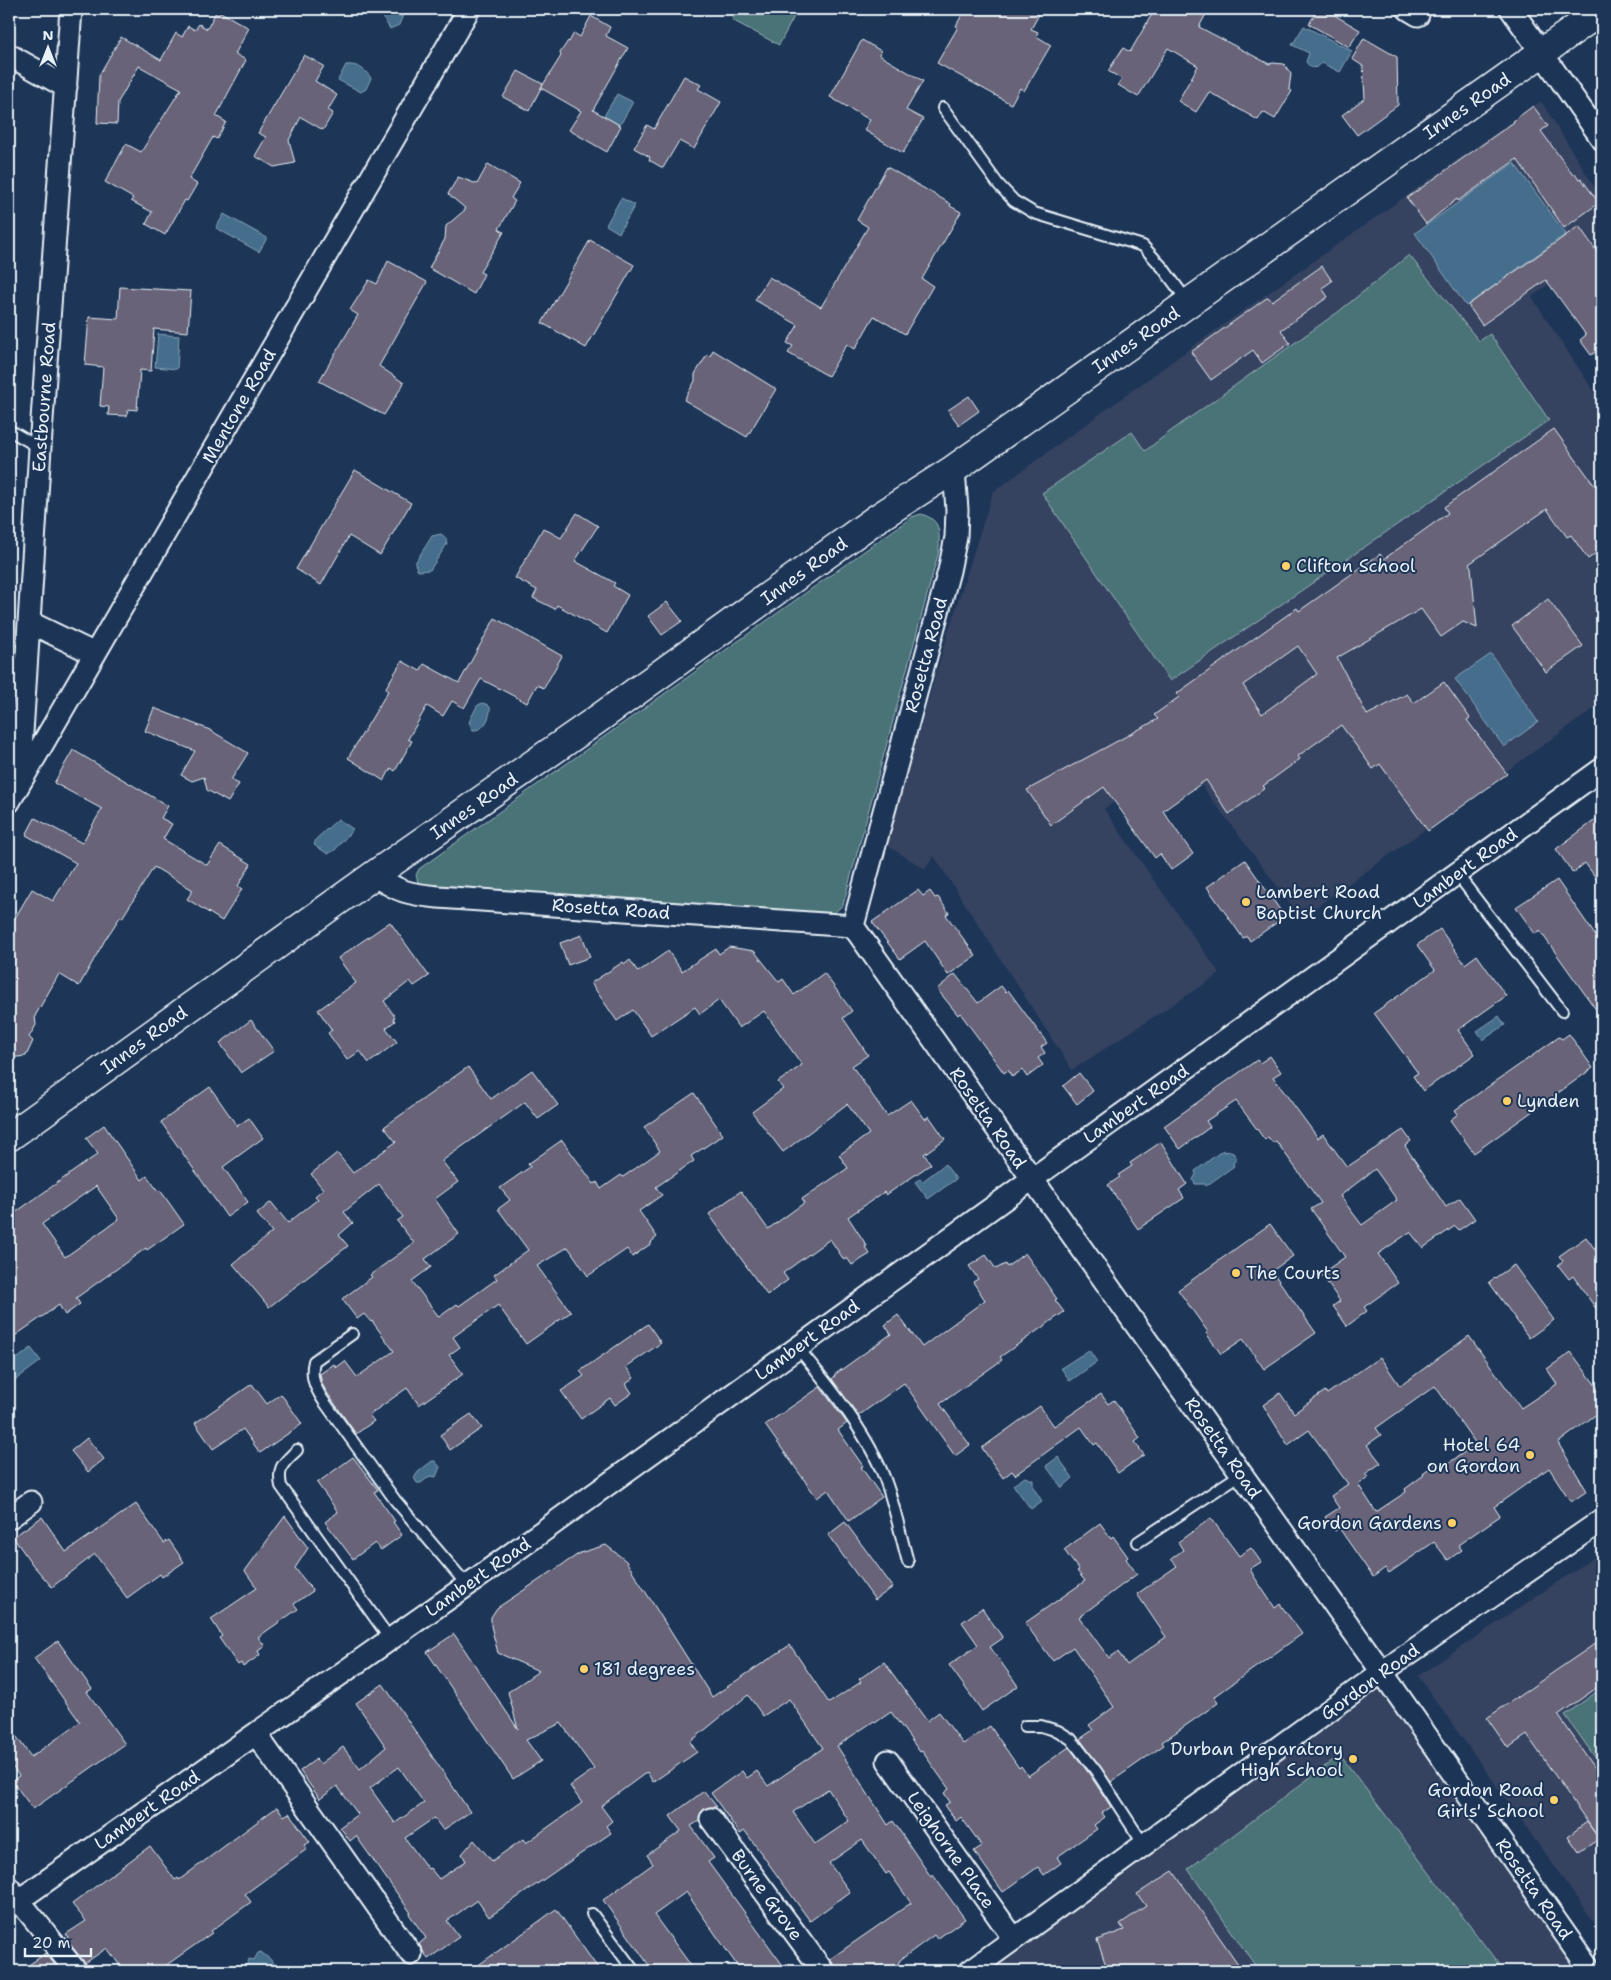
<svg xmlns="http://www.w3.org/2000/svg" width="1611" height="1980" viewBox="0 0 1611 1980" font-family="'Shantell Sans',sans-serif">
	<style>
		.built { fill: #344361 }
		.green { fill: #4a7377; stroke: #99b2b8 }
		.water { fill: #456e8d; stroke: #86a2b8 }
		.building { fill: #686378; stroke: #e8f1f8; fill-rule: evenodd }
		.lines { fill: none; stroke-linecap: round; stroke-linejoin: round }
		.lane-casing { stroke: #e8f1f8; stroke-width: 14 }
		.street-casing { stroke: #e8f1f8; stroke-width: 25 }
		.secondary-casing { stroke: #e8f1f8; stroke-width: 31 }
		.lane { stroke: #1d3557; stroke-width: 10 }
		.street { stroke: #1d3557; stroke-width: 21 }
		.secondary { stroke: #1d3557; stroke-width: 28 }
		.poi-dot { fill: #ffd166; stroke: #1d3557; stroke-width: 2 }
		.labels { text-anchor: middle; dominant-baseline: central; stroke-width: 4; stroke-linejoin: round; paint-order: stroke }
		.street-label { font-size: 18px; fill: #e8f1f8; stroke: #1d3557 }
		.poi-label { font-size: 18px; fill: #e8f1f8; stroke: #1d3557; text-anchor: start }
	</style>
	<rect width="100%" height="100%" fill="#1d3557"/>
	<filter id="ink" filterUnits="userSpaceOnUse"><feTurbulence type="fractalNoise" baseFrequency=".02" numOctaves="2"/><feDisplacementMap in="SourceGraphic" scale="10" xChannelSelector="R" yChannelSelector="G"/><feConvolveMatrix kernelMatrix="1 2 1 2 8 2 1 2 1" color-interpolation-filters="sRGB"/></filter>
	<g filter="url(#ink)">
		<path class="built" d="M1541 101 1602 199V244L1532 297 1602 404V703L1301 918 1180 757 1104 809 1220 974 1072 1070 934 856 925 869 886 845 946 639 993 492 1203 339Z
			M1602 1552V1923L1596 1925 1418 1676Z
			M1382 1672 1591 1971H970Z"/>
		<path class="green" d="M738 9H798L779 45 732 20Z
			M1409 255 1479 341 1490 334 1549 420 1170 681 1042 493 1132 432 1145 451 1171 431 1338 312Z
			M921 514C942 520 939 532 939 551L843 905 835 912 828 915 424 887 418 882 416 875 419 869 912 517Z
			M1602 1688V1767L1565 1715Z
			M1340 1755 1504 1971H1259L1188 1869Z"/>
		<path class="water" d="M382 9H402L403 15 399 25 390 29 384 19Z
			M1304 26 1352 51 1340 72 1322 63C1316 69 1311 70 1306 62L1309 53 1292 45Z
			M346 65C358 64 364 69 371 78L366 89 361 92 338 80Z
			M617 94 633 102 620 125 604 116Z
			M1514 163 1566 234 1466 306 1415 233Z
			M621 198 635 205 619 233 606 225Z
			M224 214 267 238 259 252 216 228Z
			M158 334 179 336 177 369 155 367Z
			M441 534 446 538 447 544 430 570 419 571 417 570 415 563 432 536Z
			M1491 654 1538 722 1504 747 1455 679Z
			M482 703 486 704 490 707C491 717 484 731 473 730L469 722 477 706Z
			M338 819 353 829 335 850 328 854 314 845 316 839Z
			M1499 1016 1505 1025 1483 1040 1477 1031Z
			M1223 1150 1224 1152 1231 1151 1235 1155 1236 1160 1233 1163 1234 1166 1206 1186 1205 1184H1195L1193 1180 1196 1174 1195 1171Z
			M945 1164 956 1179 928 1199 915 1182 920 1179 923 1181Z
			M31 1348 41 1361 14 1381 9 1373V1365Z
			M1089 1350 1097 1362 1070 1381 1061 1368Z
			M1058 1457 1073 1478 1062 1488 1046 1466Z
			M432 1461H435L440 1467 436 1477 430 1476 421 1483H417L414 1478 418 1472Z
			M1025 1477 1033 1480V1487L1042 1501 1031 1509 1013 1485Z
			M261 1952 271 1960 273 1963 271 1971H240L246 1967 249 1959 254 1960 258 1953Z"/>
		<path class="building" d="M965 9H1042L1031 29 1038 32 1036 36 1051 45 1024 91 1020 88 1011 104 937 63 958 27 956 26Z
			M1155 9H1197L1206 14 1199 27 1269 64 1273 63 1284 64 1291 74 1289 89 1292 91 1275 119 1263 112 1258 120 1209 92 1196 112 1178 101 1198 66 1168 48 1138 97 1118 85 1122 79 1108 71 1123 48 1130 52Z
			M1318 9H1324L1360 30 1349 47 1309 24Z
			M217 10 249 28 235 54 246 60 216 116 226 122 217 139 213 137 189 179 197 184 187 201 185 200 165 235 146 224 152 212 131 201 133 198 105 182 126 144 141 152 181 89 139 66 118 102 117 124 97 123 99 75 121 37 161 60 176 33 182 37 188 26 195 30 199 24 207 29Z
			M591 16 610 27 606 36 628 48 593 110 621 126 607 152 569 130 581 111 541 88 561 56 560 53 568 41 569 42 574 33 580 37Z
			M1364 38 1397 57 1398 105 1357 135 1342 115 1365 98 1363 66 1352 59Z
			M862 40 881 51 879 55 923 81 906 110 923 119 903 153 864 130 870 120 830 97Z
			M304 55 324 66 315 81 337 95 328 110 333 113 323 130 301 117 289 140 295 163 274 167 255 156 266 137 258 133Z
			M518 71 543 84 529 111 503 97Z
			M684 76 701 85 698 89 721 102 694 149 679 141 663 168 649 160 650 157 634 148 647 125 654 129Z
			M1533 106 1548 126 1541 131 1573 175 1575 173 1579 179 1581 178 1599 203 1564 228 1517 159 1458 201 1457 199 1426 224 1407 198 1514 122 1513 121Z
			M488 164 520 183 511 198 515 201 499 229 504 232 480 272 484 274 474 294 429 268 445 239 446 226 466 209 448 194 458 177 477 184Z
			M887 167 951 204 950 206 961 212 922 279 933 286 905 334 874 316 855 349 847 344 828 376 788 353 793 346 787 343 798 325 755 300 769 277 821 307 868 227 857 220Z
			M1579 226 1602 259V358L1597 351 1591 355 1580 340 1586 335 1546 280 1482 325 1468 305Z
			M590 240 634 265 586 348 542 323Z
			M388 261 427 282 379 366 404 383 384 415 319 381 358 315 350 310 369 280 377 284Z
			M1322 266 1332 281 1322 288 1328 297 1281 330 1290 343 1262 363 1253 350 1211 380 1191 352 1268 297 1272 301Z
			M120 287 191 291 188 332 154 329 151 371 140 370 137 410 128 409 127 416 108 415 109 407 100 406 103 367 85 365 89 317 118 319Z
			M713 350 776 389 747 437 684 400 695 381V374L707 355 710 356Z
			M969 396 979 411 959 425 948 410Z
			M1554 429 1595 486 1602 481V549L1588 559 1571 535 1567 537 1547 509 1469 564 1471 567 1477 628 1463 622 1441 637 1421 609 1337 658 1367 715 1407 694 1414 703 1444 682 1470 718 1467 720 1507 774 1428 831 1380 764 1373 769 1341 725 1298 756 1300 759 1263 786 1265 788 1229 814 1206 780 1163 811 1193 854 1171 870 1160 854 1155 858 1104 787 1051 825 1027 790 1158 719 1154 715 1179 697 1176 694 1297 608 1299 611 1380 554 1384 559 1448 513 1444 507ZM1298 646 1317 674 1262 714 1243 685Z
			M355 470 411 503 380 555 349 536 321 585 296 569Z
			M577 513 598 526 575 561 615 583 613 586 628 595 607 633 557 605 555 609 533 598 537 590 515 578 543 528 561 538Z
			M1548 599 1583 646 1546 672 1512 626Z
			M667 602 682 621 662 635 648 616Z
			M495 618 562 656 544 688 537 685 527 703 481 679 464 708 452 701 443 716 427 706 408 739 412 741 395 771 391 768 384 781 348 758 388 691 385 689 402 661 420 671 424 664 459 683Z
			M154 708 210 730 248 753 231 780 239 784 228 802 207 790 204 777 192 781 181 775 195 751 145 731Z
			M73 750 168 806 161 818 172 824 163 839 207 865 220 845 251 864 238 886 242 889 222 921 187 899 193 890 154 867 122 918 120 917 105 940 79 986 59 974 35 1016 36 1025 29 1037 33 1041 26 1056 9 1058V928L32 889 53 901 76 863 26 835 35 818 82 843 102 809 54 783Z
			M1602 815V886L1585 863 1573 873 1556 849Z
			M1245 860 1285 917 1250 941 1247 936 1243 938 1207 887Z
			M1557 880 1602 945V1018L1540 931 1535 934 1516 907Z
			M918 890 923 896 930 891 935 898 938 897 949 913 946 915 976 956 948 975 925 941 900 959 872 922Z
			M390 922 429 976 414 986 410 981 384 1001 395 1017 393 1018 395 1021 386 1028 397 1042 369 1063 360 1051 347 1060 328 1033 332 1030 318 1010 356 983 338 958Z
			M1440 929 1465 964 1477 955 1506 996 1458 1030 1475 1054 1423 1091 1413 1076 1418 1073 1374 1013 1435 970 1417 945Z
			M582 935 590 957 568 965 560 943Z
			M729 947 754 951 779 982 783 979 794 995 824 973 852 1011 843 1018 868 1055 852 1066 887 1116 911 1100 925 1119 929 1116 945 1139 924 1154 931 1164 886 1195 884 1192 848 1217 867 1246 865 1247 870 1254 852 1265 847 1258 844 1260 830 1239 783 1273 788 1280 767 1295 709 1214 741 1191 768 1229 804 1203 802 1199 848 1168 839 1155 869 1134 847 1104 783 1152 752 1112 783 1089 778 1082 802 1065 764 1011 739 1028 719 1000 700 1014 695 1007 651 1036 633 1010 617 1021 591 983 623 962 625 964 630 960 638 972 668 951 682 971 716 949 719 954Z
			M955 974 978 1003 1001 986 1006 992 1008 990 1047 1043 1041 1047 1045 1053 1038 1058 1043 1065 1027 1077 1022 1070 1012 1077 1008 1070 1004 1073 960 1013 958 1015 937 989Z
			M251 1020 274 1051 241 1073 220 1043Z
			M1569 1034 1593 1068 1474 1153 1450 1120 1458 1114 1455 1110 1559 1037 1562 1039Z
			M1270 1056 1281 1072 1273 1077 1318 1138 1323 1134 1347 1167 1403 1130 1411 1141 1405 1146 1446 1207 1460 1198 1475 1219 1459 1230 1455 1226 1423 1248 1410 1232 1378 1254 1398 1283 1364 1307 1367 1311 1347 1326 1333 1306 1340 1301 1321 1274 1345 1257 1311 1209 1321 1203 1276 1141 1273 1143 1268 1137 1265 1140 1236 1101 1206 1121 1210 1127 1180 1149 1164 1126 1257 1060 1260 1063ZM1375 1169 1397 1200 1362 1225 1340 1196Z
			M468 1067 491 1099 532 1070 558 1105 538 1119 525 1102 442 1161 458 1182 435 1199 459 1234 425 1259 431 1267 412 1281 439 1317 457 1304 459 1306 497 1279 494 1275 528 1250 498 1209 510 1200 500 1188 530 1167 528 1164 562 1140 594 1184 597 1182 601 1189 621 1175 623 1177 660 1151 644 1127 694 1093 723 1135 691 1156 694 1161 656 1187 662 1195 639 1211 657 1237 651 1242 652 1243 632 1257 627 1249 588 1276 568 1247 537 1266 571 1312 526 1344 498 1305 453 1337 460 1347 449 1355 463 1374 419 1405 407 1388 369 1415 374 1421 356 1434 328 1394 322 1384 320 1374 334 1364 336 1368 345 1361 357 1377 394 1351 372 1321 371 1322 364 1314 357 1319 342 1299 372 1277 370 1275 414 1243 397 1221 403 1217 379 1184 344 1212 353 1223 339 1235 348 1246 269 1307 233 1264 272 1232 257 1214 271 1202 288 1223 318 1199 315 1196 323 1189 311 1174 337 1153 353 1173 396 1142 384 1127Z
			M1079 1073 1093 1091 1077 1104 1063 1086Z
			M210 1087 237 1126 249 1118 263 1138 223 1167 248 1202 227 1217 161 1122Z
			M104 1125 142 1180 147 1176 158 1191 160 1190 184 1224 147 1250 146 1248 76 1298 80 1304 65 1315 59 1305 9 1340V1217L98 1154 86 1138ZM96 1186 119 1219 65 1257 42 1224Z
			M1161 1142 1187 1184 1179 1190 1184 1198 1138 1229 1108 1185 1120 1177 1118 1175 1132 1166 1130 1163Z
			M1270 1224 1293 1256 1272 1271 1316 1333 1264 1369 1243 1339 1221 1354 1206 1333 1208 1332 1178 1290Z
			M1586 1237 1602 1259V1317L1573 1276 1569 1279 1558 1265 1563 1261 1559 1256Z
			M1025 1253 1057 1299 1055 1300 1064 1312 1000 1357 1002 1360 940 1404 970 1445 955 1456 904 1383 858 1416 832 1379 835 1376 834 1375 891 1334 885 1325 898 1315 922 1347 985 1300 973 1282 978 1279 969 1266 986 1255 996 1269 1005 1264 1007 1267Z
			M1514 1265 1554 1320 1529 1338 1489 1282Z
			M648 1324 661 1343 626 1367 634 1378 626 1384 632 1393 615 1405 610 1398 581 1419 561 1391 584 1376 580 1371Z
			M1469 1336 1521 1408 1557 1384 1547 1369 1571 1352 1602 1394V1410L1558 1443 1587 1491 1571 1502 1549 1468 1494 1507 1500 1516 1458 1545 1462 1550 1448 1560 1434 1542 1389 1573 1385 1568 1373 1577 1339 1528 1335 1531 1325 1517 1339 1508 1331 1496 1348 1484 1309 1430 1288 1445 1263 1405 1280 1393 1294 1413 1325 1391 1327 1394 1380 1357 1400 1386ZM1435 1386 1476 1444 1440 1469 1436 1463 1423 1473 1424 1475 1405 1489 1406 1492 1376 1512 1358 1484 1368 1477 1365 1474 1381 1463 1367 1445 1381 1435 1376 1428Z
			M252 1384 267 1404 281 1394 302 1424 260 1453 243 1429 213 1449 195 1423Z
			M820 1387 847 1423 838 1430 863 1466 861 1467 882 1497 849 1521 828 1490 817 1498 765 1425Z
			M1101 1394 1108 1404 1114 1400 1140 1438 1135 1442 1144 1455 1118 1473 1097 1443 1094 1445 1081 1427 1015 1475 1012 1471 1003 1478 982 1448 1040 1406 1054 1426Z
			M471 1414 482 1428 450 1450 440 1435Z
			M87 1438 104 1459 88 1472 71 1451Z
			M353 1457 378 1490 374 1492 395 1521 393 1522 402 1535 381 1550 375 1543 353 1559 325 1522 338 1512 317 1483Z
			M136 1504 164 1543 169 1540 184 1562 162 1577 160 1574 127 1598 95 1554 52 1587 32 1564 13 1537 42 1517 66 1552Z
			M285 1516 308 1548 295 1568 313 1591 294 1604 298 1609 258 1637 265 1646 258 1651 260 1655 243 1667 241 1663 238 1665 219 1638 222 1636 211 1619 257 1588 245 1571Z
			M1211 1518 1239 1556 1251 1548 1261 1562 1250 1569 1255 1578 1275 1608 1280 1604 1302 1634 1214 1697 1218 1703 1162 1742 1164 1745 1111 1782 1080 1739 1093 1730 1089 1725 1114 1707 1073 1647 1053 1661 1025 1623 1085 1581 1077 1571 1079 1570 1064 1550 1100 1523 1111 1538 1113 1536 1128 1557 1126 1559 1137 1574 1079 1617 1109 1658 1118 1652 1127 1665 1166 1637 1137 1594 1177 1566 1171 1559 1183 1550 1178 1542Z
			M845 1522 893 1587 875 1600 828 1535Z
			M606 1545 626 1561 712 1697 790 1645 829 1703 861 1682 859 1679 884 1662 927 1721 939 1712 963 1744 990 1726 1019 1768 1021 1766 1028 1776 1069 1747 1090 1775 1111 1807 1102 1813 1105 1817 1094 1825 1097 1829 1057 1857 1061 1863 1044 1875 1038 1867 1003 1892 974 1851 982 1846 961 1817 956 1821 945 1805 950 1802 944 1793 949 1789 922 1751 920 1752 891 1712 875 1723 874 1721 837 1746 888 1825 893 1821 931 1877 933 1875 965 1919 937 1939 934 1935 900 1960 895 1971H838L830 1959 911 1903 889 1872 886 1874 862 1840 829 1863 850 1892 810 1921 745 1831 740 1834 711 1793 742 1771 747 1778 757 1771 768 1786 823 1748 789 1699 763 1716 748 1695 690 1742 697 1752 653 1782 647 1772 601 1806 612 1821 606 1826 611 1833 489 1917 477 1900 447 1921 459 1937 428 1959 419 1944 426 1938 409 1914 411 1913 356 1836 350 1841 340 1827 358 1814 337 1786 320 1799 300 1771 316 1759 320 1764 343 1747 360 1769 386 1747 356 1703 383 1684 470 1812 443 1830 434 1818 405 1838 428 1869 430 1868 439 1879 466 1861 462 1854 474 1840 492 1861 523 1839 526 1843 582 1803 570 1786 594 1769 561 1723 526 1740 541 1761 513 1779 427 1652 454 1634 518 1729 508 1692 539 1671 498 1653 491 1626V1617L497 1608 580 1553ZM399 1767 424 1803 395 1823 370 1788ZM828 1789 849 1821 815 1844 793 1812Z
			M982 1608 1003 1638 990 1647 1018 1686 982 1711 949 1665 978 1645 962 1622Z
			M1602 1639V1684L1558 1715 1602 1778V1843L1527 1735 1508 1748 1487 1718Z
			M58 1641 92 1689 87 1692 125 1744 33 1809 12 1781 19 1776 9 1762V1726L31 1757 80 1722 34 1658Z
			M704 1791 717 1807H710L704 1809 700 1814 699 1821 691 1826 714 1858 708 1862 787 1971H741L686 1892 654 1915 695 1971H653L603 1900 653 1864 647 1855 681 1831 670 1816Z
			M277 1807 284 1816 289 1813 310 1842 304 1845 307 1849 245 1894 251 1902 211 1931 212 1933 158 1971H124L107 1948 85 1963 66 1939 68 1937 66 1934 86 1921 72 1904 150 1846 175 1880 178 1878 179 1880Z
			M1587 1822 1599 1839 1579 1852 1568 1836Z
			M1173 1871 1243 1971H1108L1097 1940 1124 1930 1120 1924 1146 1906 1137 1894Z
			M556 1909 600 1971H470L515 1939Z
			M45 1953 60 1971H20L43 1955Z"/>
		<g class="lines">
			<g class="lane-casing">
				<path id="lane" d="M943 108 998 184 1014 201 1034 213 1143 246 1163 268 1188 302
					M9 430 40 448
					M1457 874 1562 1011
					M352 1334 314 1361C310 1377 315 1387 323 1400L395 1500 467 1585
					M797 1347C829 1385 873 1440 888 1488 896 1512 901 1537 908 1562
					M297 1450C284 1463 277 1466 281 1486L390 1639
					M1138 1542 1241 1474
					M1025 1726H1041L1058 1731 1071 1739 1096 1771 1144 1845
					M592 1914 634 1971"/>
			</g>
			<g class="street-casing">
				<path id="street" d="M1408 9 1418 15
					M1511 9 1602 139
					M9 55 66 87
					M29 622 95 654
					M19 781 40 448 71 9
					M9 802 469 9
					M374 875C399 892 408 894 438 897L853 926
					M853 926 1382 1672 1591 1971
					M853 926 949 571 956 537 957 510 954 469
					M9 1518 31 1502
					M256 1734 411 1954
					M888 1761 1014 1939
					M711 1819 823 1971
					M9 1888 76 1971
					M9 1907 479 1577 1602 769
					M970 1971 1382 1672 1602 1520"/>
			</g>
			<g class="secondary-casing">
				<path id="secondary" d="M9 1137 374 875 595 721 876 519 954 469 1602 10"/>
			</g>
			<use href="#lane" class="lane"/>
			<use href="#street" class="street"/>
			<use href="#secondary" class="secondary"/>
		</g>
	</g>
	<g class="poi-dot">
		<circle cx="1286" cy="566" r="5"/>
		<circle cx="1246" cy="902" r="5"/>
		<circle cx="1507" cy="1101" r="5"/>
		<circle cx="1236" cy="1273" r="5"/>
		<circle cx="1530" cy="1455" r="5"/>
		<circle cx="1452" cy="1523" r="5"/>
		<circle cx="584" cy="1669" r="5"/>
		<circle cx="1353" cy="1759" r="5"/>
		<circle cx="1554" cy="1800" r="5"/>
	</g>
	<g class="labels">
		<g class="street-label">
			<text transform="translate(1467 106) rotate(-35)">Innes Road</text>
			<text transform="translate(1136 340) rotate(-35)">Innes Road</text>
			<text transform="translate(44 397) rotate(-86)">Eastbourne Road</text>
			<text transform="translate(239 406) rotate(-60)">Mentone Road</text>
			<text transform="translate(804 571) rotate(-36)">Innes Road</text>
			<text transform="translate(926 655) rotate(-75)">Rosetta Road</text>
			<text transform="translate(474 806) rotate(-35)">Innes Road</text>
			<text transform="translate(1465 868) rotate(-36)">Lambert Road</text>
			<text transform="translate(611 909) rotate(4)">Rosetta Road</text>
			<text transform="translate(144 1040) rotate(-36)">Innes Road</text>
			<text transform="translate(1136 1104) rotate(-35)">Lambert Road</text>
			<text transform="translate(988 1118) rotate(55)">Rosetta Road</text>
			<text transform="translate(807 1340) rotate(-36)">Lambert Road</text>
			<text transform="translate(1223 1448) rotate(55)">Rosetta Road</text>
			<text transform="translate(478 1577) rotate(-35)">Lambert Road</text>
			<text transform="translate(1370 1682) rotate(-36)">Gordon Road</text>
			<text transform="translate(147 1810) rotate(-35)">Lambert Road</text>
			<text transform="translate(951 1850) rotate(55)">Leighorne Place</text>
			<text transform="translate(1534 1889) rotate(55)">Rosetta Road</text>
			<text transform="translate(767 1895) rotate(54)">Burne Grove</text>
		</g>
		<g class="poi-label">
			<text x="1296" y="566">Clifton School</text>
			<text x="1256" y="892">Lambert Road<tspan x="1256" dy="21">Baptist Church</tspan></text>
			<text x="1517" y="1101">Lynden</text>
			<text x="1246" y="1273">The Courts</text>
			<text x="1520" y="1445" text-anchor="end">Hotel 64<tspan x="1520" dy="21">on Gordon</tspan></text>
			<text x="1442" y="1523" text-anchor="end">Gordon Gardens</text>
			<text x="594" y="1669">181 degrees</text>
			<text x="1343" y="1749" text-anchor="end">Durban Preparatory<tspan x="1343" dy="21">High School</tspan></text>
			<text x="1544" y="1790" text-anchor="end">Gordon Road<tspan x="1544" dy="21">Girls' School</tspan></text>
		</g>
	</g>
	<rect width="1611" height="1980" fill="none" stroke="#1d3557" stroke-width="30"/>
	<rect x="15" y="15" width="1581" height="1950" fill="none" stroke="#e8f1f8" stroke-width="2" filter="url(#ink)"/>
	<g transform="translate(48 48)" stroke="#1d3557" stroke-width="4" paint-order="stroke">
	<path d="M0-4L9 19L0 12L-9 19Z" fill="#e8f1f8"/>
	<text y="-8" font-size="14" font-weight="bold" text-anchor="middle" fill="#e8f1f8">N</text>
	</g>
	<path d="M25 1948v8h66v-8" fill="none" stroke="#e8f1f8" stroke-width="2.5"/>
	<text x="32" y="1948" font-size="15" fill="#e8f1f8" stroke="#1d3557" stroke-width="4" paint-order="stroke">20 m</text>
</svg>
